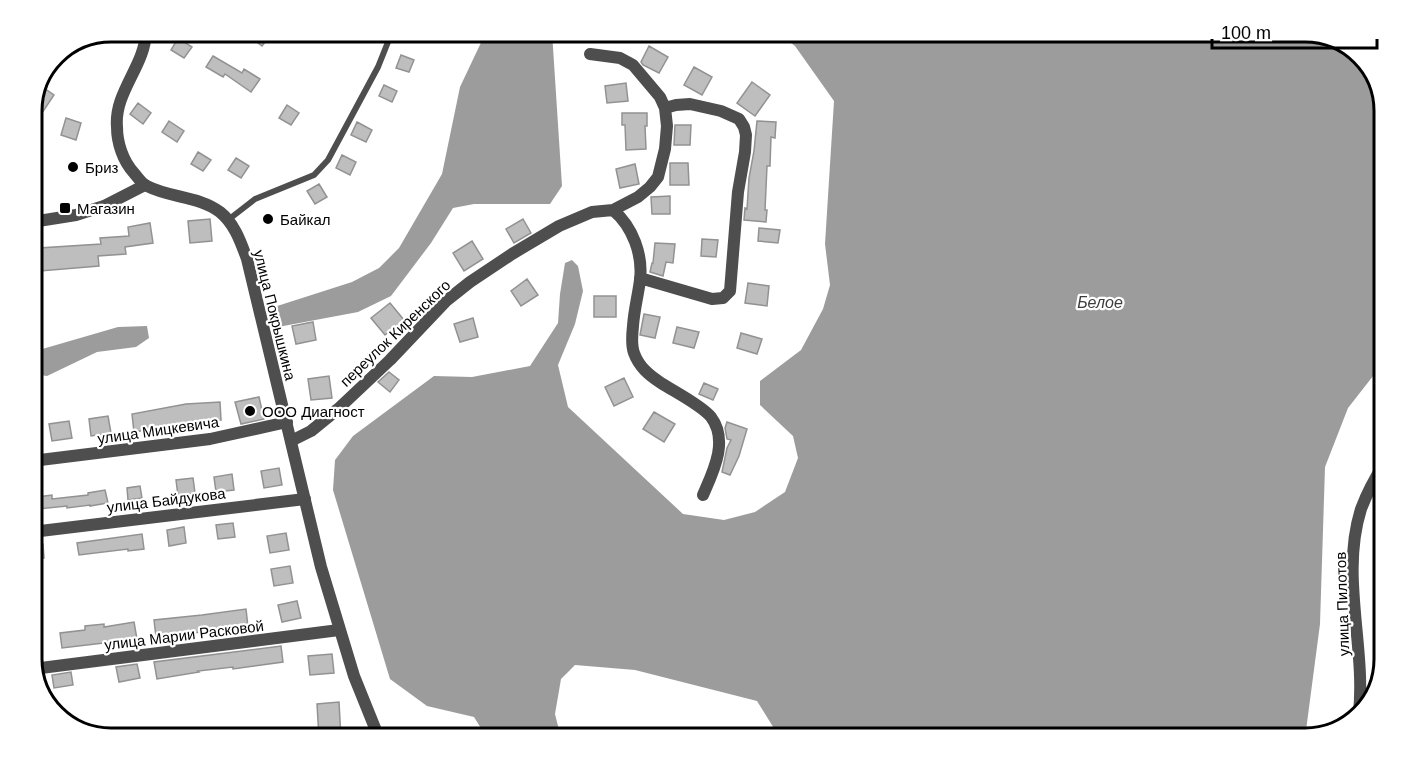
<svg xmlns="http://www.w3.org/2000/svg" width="1416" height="770" viewBox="0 0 1416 770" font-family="Arial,sans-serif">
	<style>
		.water { fill: #9c9c9c }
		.building { fill: #bebebe; stroke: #929292; stroke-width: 1.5 }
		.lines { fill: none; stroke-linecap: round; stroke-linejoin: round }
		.service { stroke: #4e4e4e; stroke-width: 6 }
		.minor { stroke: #4e4e4e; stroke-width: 12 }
		.tertiary { stroke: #4e4e4e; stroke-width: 12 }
		.poi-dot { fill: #000; stroke: #fff; stroke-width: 2 }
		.labels { text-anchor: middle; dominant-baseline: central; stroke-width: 4.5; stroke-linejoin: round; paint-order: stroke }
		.poi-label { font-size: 15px; fill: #000; stroke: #fff; text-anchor: start }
		.street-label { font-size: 15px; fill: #000; stroke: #fff }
		.water-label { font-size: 16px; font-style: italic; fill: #3d3d3d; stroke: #fff }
		.rim { fill: none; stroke: #000; stroke-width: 3 }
	</style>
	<rect width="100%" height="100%" fill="#fff"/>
	<path class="water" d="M486 32H552L562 186 550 204H474L453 208 431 243 391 296 358 312 278 327 271 308 352 282 379 268 399 248 442 174 460 87Z
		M777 32H1305L1341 40 1371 67 1384 106V362L1348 408 1325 467 1320 624 1305 738H780L757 701 635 670 575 665 561 679 555 714 561 738H487L474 717 427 706 390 679 333 490 335 460 353 436 434 376 472 377 530 366 558 323 560 294 565 263 572 260 578 266 583 291 575 324 558 365 568 407 683 514 724 520 755 512 785 492 798 458 793 436 760 405V381L801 350 823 309 830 285 825 244 834 101 795 46Z
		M147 326 149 338 136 347 97 352 47 376 32 374V352L118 327Z"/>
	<path class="building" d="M254 32H273L262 46 250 37Z
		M178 38 192 47 184 58 171 50Z
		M649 46 668 57 659 73 643 65 641 62Z
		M401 55 414 60 409 72 396 68Z
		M213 56 242 73 244 69 260 79 251 92 225 74 223 77 206 67Z
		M694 67 712 77 702 95 684 85Z
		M752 82 770 95 755 116 737 103Z
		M626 83 628 101 607 103 605 86Z
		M384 85 397 91 392 102 379 96Z
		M41 86 54 95 42 113 32 106Z
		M138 103 151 113 143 124 130 114Z
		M287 105 299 113 291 125 279 118Z
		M622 113H647V126H645L646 149 626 150 625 125H622Z
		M66 118 81 123 76 140 61 135Z
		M169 121 184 131 177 142 162 132Z
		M757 121 776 122 775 138 771 137 770 166H767L765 210H767L766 222 744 220 745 208 747 209 749 178 754 151Z
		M357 122 372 130 366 142 351 135Z
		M675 125H691L690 145H674Z
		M198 152 211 160 203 171 191 164Z
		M342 155 356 162 350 175 336 168Z
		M236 158 249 166 241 178 228 170Z
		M670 163H688L689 185H670Z
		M635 164 639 184 620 188 616 169Z
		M319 184 327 197 315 204 307 191Z
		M670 196V214H652L651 197Z
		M210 219 212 241 190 243 188 221Z
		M523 219 531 233 514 243 506 229Z
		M150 223 153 243 125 247 126 254 98 256 99 266 40 271 39 248 101 244 100 238 129 236 128 227Z
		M759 228 780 230 778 243 758 241Z
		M702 239 718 240 716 257 701 256Z
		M472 241 483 259 464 271 453 253Z
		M655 243 675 244 673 263 666 262 663 276 650 272 652 263H653Z
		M527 279 538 295 521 306 511 291Z
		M748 283 769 286 767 306 745 303Z
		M594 296H616V317H594Z
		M390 303 404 320 385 335 371 318Z
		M644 314 660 317 655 338 640 335Z
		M473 318 478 337 460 342 454 324Z
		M313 322 316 340 296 344 292 326Z
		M677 327 699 332 694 348 673 343Z
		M741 333 762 339 757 354 737 348Z
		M389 372 399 380 390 392 378 382Z
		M329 376 332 398 311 400 308 379Z
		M624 378 633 397 614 406 605 387Z
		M704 383 718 389 713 400 699 394Z
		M259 397 264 419 241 424 235 402Z
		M220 402 221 420 202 421V420L134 432 132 414 186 404Z
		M654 412 675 424 664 442 643 429Z
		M108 416 111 433 91 436 89 419Z
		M69 421 72 438 52 441 49 424Z
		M727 422 747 429 739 456 730 475 722 472 727 448 731 440 727 439 725 428Z
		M279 468 282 485 264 488 261 471Z
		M232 474 234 490 216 492 214 477Z
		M193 478 195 493 178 496 176 480Z
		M140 486 142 498 128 500 127 488Z
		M105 490 108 503 90 506V505L67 508V506L38 509 37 497 52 495V499L88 495V493Z
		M233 523 235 537 218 539 216 525Z
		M184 527 186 543 169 546 167 530Z
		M286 533 289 550 270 553 267 536Z
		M142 534 144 549 128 551V549L79 555 77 543Z
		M43 544 44 558 32 559V545Z
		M290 566 293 583 274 586 271 569Z
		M297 601 301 618 282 622 278 605Z
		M246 609 248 627 156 637 154 620 202 615Z
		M134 622 137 639 62 648 60 633 85 630V626L104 624V627Z
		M281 646 283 662 233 669V667L198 671 199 672 157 679 154 662Z
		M332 654 334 673 310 675 308 656Z
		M137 664 140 678 119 682 116 667Z
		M71 672 73 685 54 688 52 675Z
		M339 702 341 738H319L317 704Z"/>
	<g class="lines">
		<path class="service" d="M228 220 255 199 314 175 328 160 378 67 392 32"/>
		<path class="minor" d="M613 210C633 227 643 255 640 280 638 296 634 310 633 326 632 335 631 345 634 353 639 367 649 375 661 383 675 392 701 405 711 417 729 441 713 472 703 495
			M32 222 76 215 104 206 145 185
			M640 278 712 299 723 298 730 291 738 192 745 152 746 135 744 127 739 119 721 111 690 104 676 105 665 108
			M291 441 311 431 338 409 390 360 446 301 470 282 512 254 559 226 592 212 613 210 638 197 650 187 658 177 665 149 667 126 665 108 660 97 633 65 620 58 590 54
			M32 461 210 439 287 422
			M32 532 305 499
			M33 669 339 630"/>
		<path class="tertiary" d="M146 32C145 66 114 92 117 127 117 143 123 161 134 173 138 178 142 184 147 186 170 198 199 196 220 212 235 224 241 243 247 259L321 567 354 676 379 738
			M1359 713C1366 646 1340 576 1361 509 1367 493 1375 478 1384 464"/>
	</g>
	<g class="poi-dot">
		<circle cx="73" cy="167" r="6"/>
		<rect x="59" y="202" width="12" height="12" rx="3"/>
		<circle cx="268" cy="219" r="6"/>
		<circle cx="250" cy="411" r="6"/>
	</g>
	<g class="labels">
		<g class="poi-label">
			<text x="85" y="167">Бриз</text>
			<text x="77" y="208">Магазин</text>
			<text x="280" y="219">Байкал</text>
			<text x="262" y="411">ООО Диагност</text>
		</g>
		<g class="street-label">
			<text transform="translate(275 315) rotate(76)">улица Покрышкина</text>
			<text transform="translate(395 333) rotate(-44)">переулок Киренского</text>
			<text transform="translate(158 430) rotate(-8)">улица Мицкевича</text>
			<text transform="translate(166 500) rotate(-7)">улица Байдукова</text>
			<text transform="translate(1342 604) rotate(-92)">улица Пилотов</text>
			<text transform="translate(184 635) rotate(-7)">улица Марии Расковой</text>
		</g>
		<g class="water-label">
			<text x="1100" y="302">Белое</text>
		</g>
	</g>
	<path d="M0 0H1416V770H0ZM111 42H1305A69 69 0 0 1 1374 111V659A69 69 0 0 1 1305 728H111A69 69 0 0 1 42 659V111A69 69 0 0 1 111 42Z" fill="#fff" fill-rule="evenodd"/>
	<path class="rim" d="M111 42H1305A69 69 0 0 1 1374 111V659A69 69 0 0 1 1305 728H111A69 69 0 0 1 42 659V111A69 69 0 0 1 111 42Z"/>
	<path d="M1212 39v9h165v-9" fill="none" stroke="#000000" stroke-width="3"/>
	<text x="1221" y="39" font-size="18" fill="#000000" stroke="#ffffff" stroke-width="4.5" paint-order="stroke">100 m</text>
</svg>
